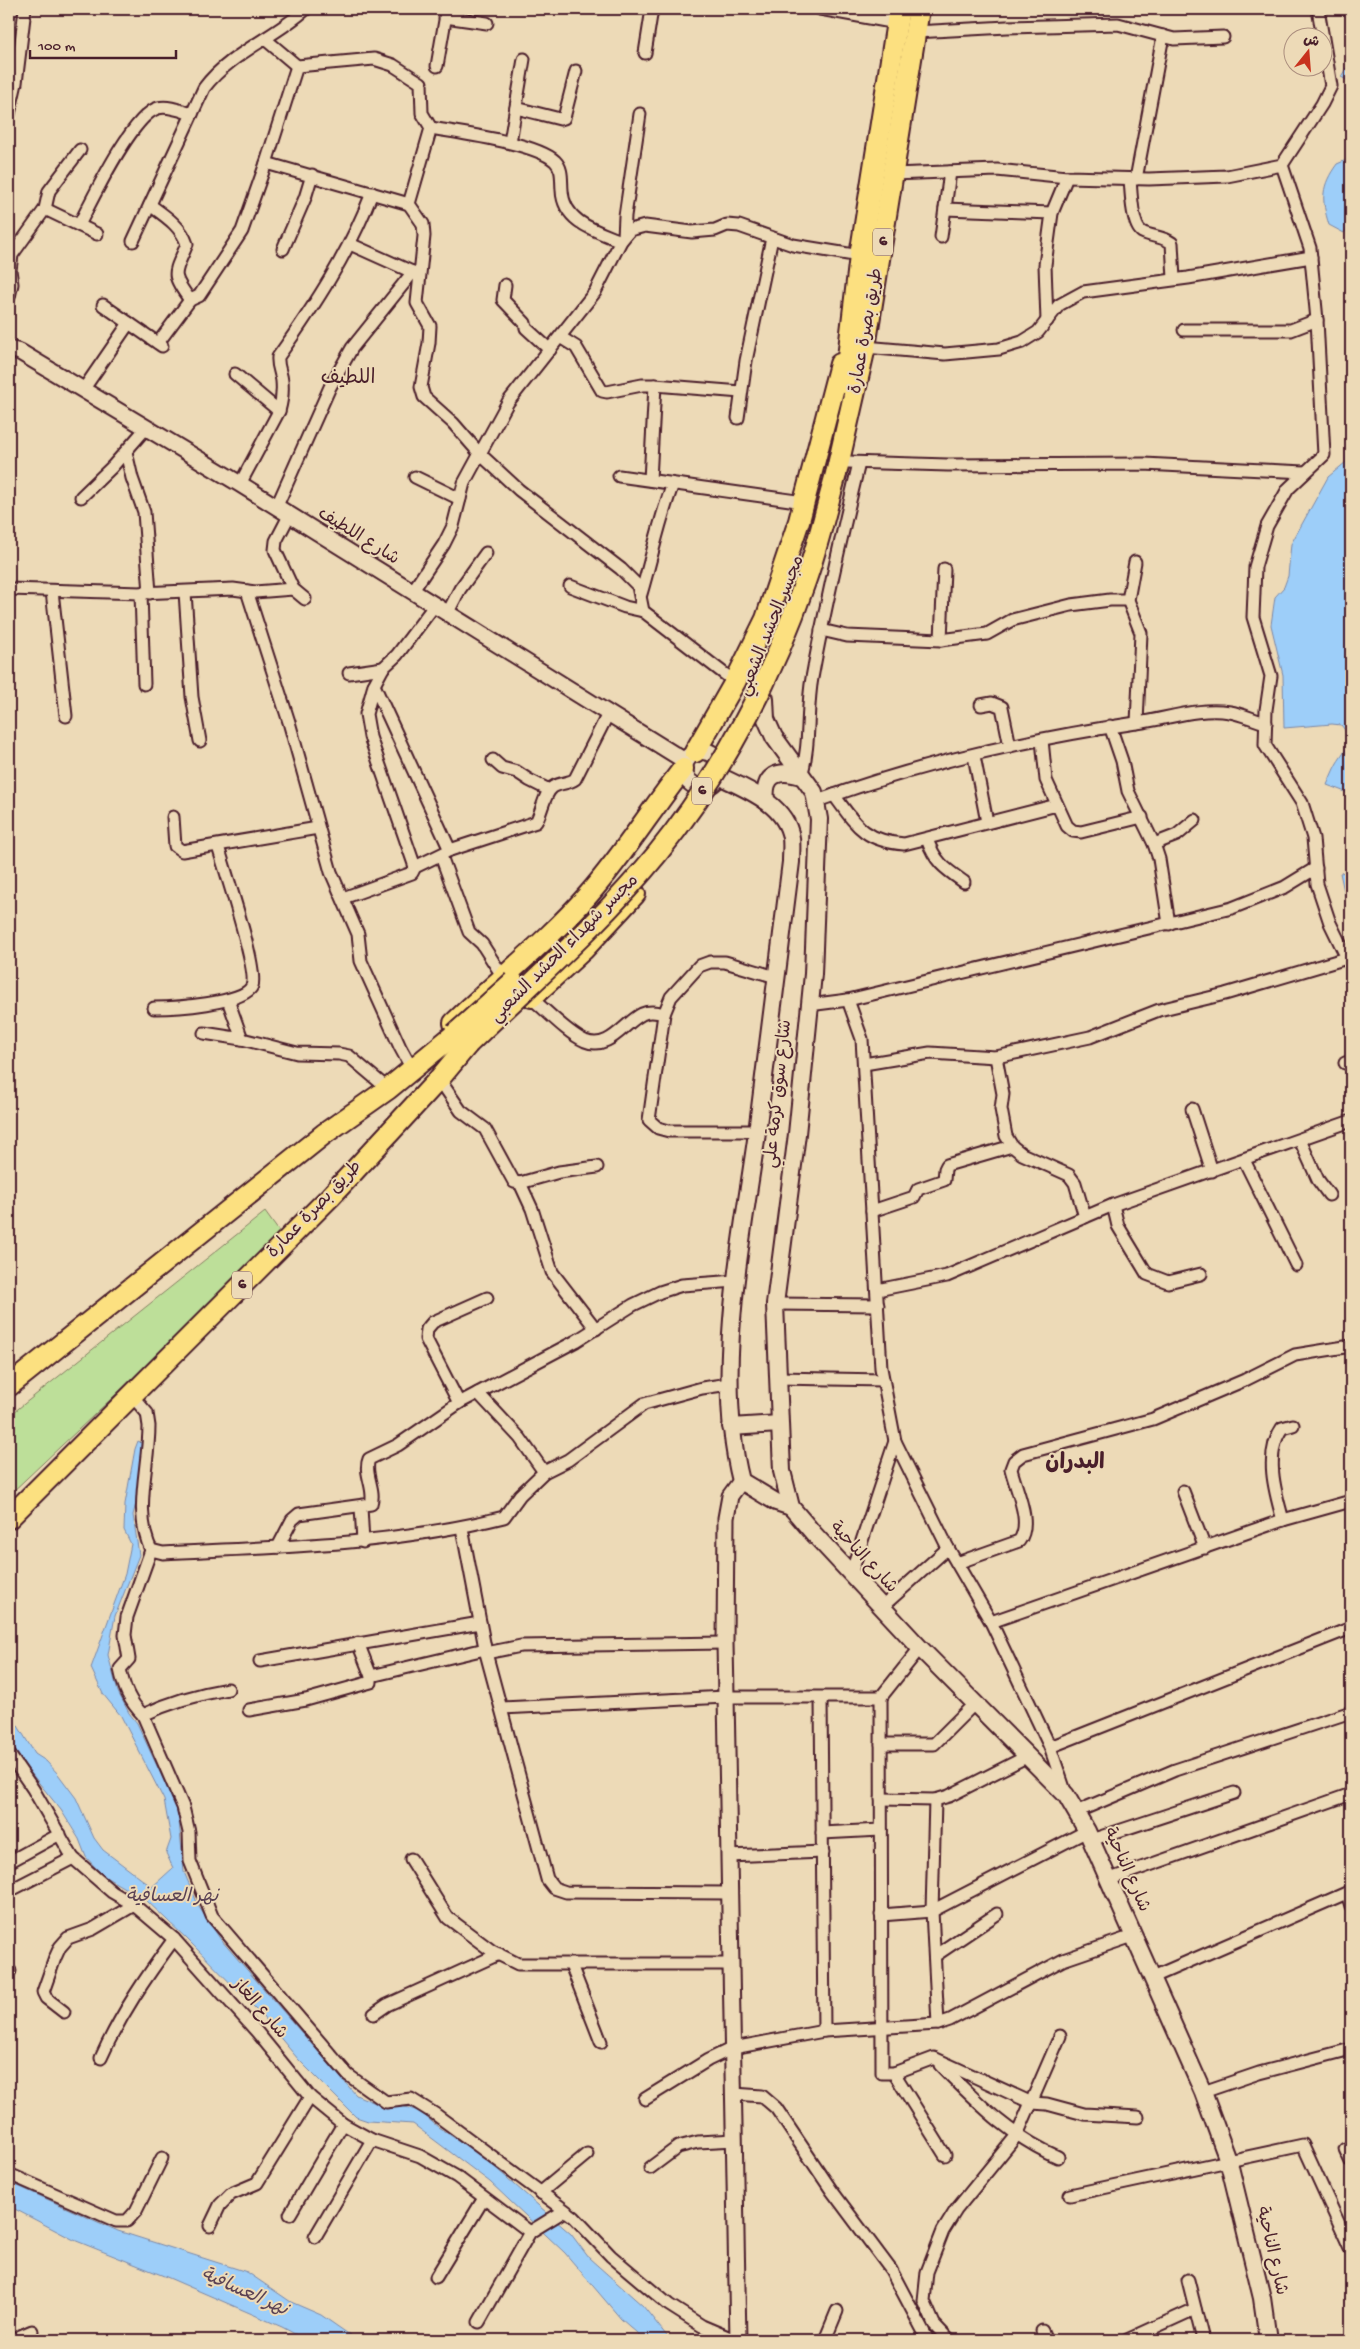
<svg xmlns="http://www.w3.org/2000/svg" width="1360" height="2349" font-family="'Gochi Hand','Playpen Sans Arabic',sans-serif">
	<style>
		.green { fill: #bddf99; stroke: #847f62 }
		.water { fill: #9dcef9; stroke: #7c88a7 }
		.lines { fill: none; stroke-linecap: round; stroke-linejoin: round }
		.minor-casing { stroke: #4a1f2b; stroke-width: 15 }
		.tertiary-casing { stroke: #4a1f2b; stroke-width: 19 }
		.secondary-casing { stroke: #4a1f2b; stroke-width: 20 }
		.trunk-casing { stroke: #4a1f2b; stroke-width: 24 }
		.minor { stroke: #eddab7; stroke-width: 11 }
		.tertiary { stroke: #eddab7; stroke-width: 15 }
		.secondary { stroke: #eddab7; stroke-width: 16 }
		.trunk { stroke: #fce080; stroke-width: 20 }
		.trunk-bridge-casing { stroke: #4a1f2b; stroke-width: 24; stroke-linecap: butt }
		.trunk-bridge { stroke: #fce080; stroke-width: 20 }
		.labels { text-anchor: middle; dominant-baseline: central; stroke-width: 4; stroke-linejoin: round; paint-order: stroke }
		.shield { fill: #eddab7; stroke: #7b5755; stroke-width: 1 }
		.shield-label { font-size: 16px; font-weight: bold; fill: #4a1f2b }
		.street-label { font-size: 18px; fill: #4a1f2b; stroke: #eddab7 }
		.water-label { font-size: 19px; font-style: italic; fill: #5b4254; stroke: #eddab7 }
		.quarter-label { font-size: 20px; fill: #4a1f2b; stroke: #eddab7 }
		.district-label { font-size: 22px; font-weight: bold; fill: #4a1f2b; stroke: #eddab7 }
	</style>
	<rect width="100%" height="100%" fill="#eddab7"/>
	<filter id="ink" filterUnits="userSpaceOnUse"><feTurbulence type="fractalNoise" baseFrequency=".02" numOctaves="2"/><feDisplacementMap in="SourceGraphic" scale="10" xChannelSelector="R" yChannelSelector="G"/><feConvolveMatrix kernelMatrix="1 2 1 2 8 2 1 2 1" color-interpolation-filters="sRGB"/></filter>
	<g filter="url(#ink)">
		<path class="green" d="M265 1212 283 1237 9 1495V1416Z"/>
		<g class="water">
			<path d="M1351 67V82L1341 77 1346 68Z"/>
			<path d="M1351 158V222L1344 233 1329 225C1321 199 1321 186 1337 164Z"/>
			<path d="M1351 422V794L1327 785C1330 778 1333 770 1337 763 1346 749 1355 741 1341 725L1332 724 1284 728 1283 675 1271 625 1275 597 1284 587 1288 576 1291 544 1328 477 1346 462 1348 423Z"/>
			<path d="M1351 871V923L1340 873Z"/>
			<path d="M138 1441 142 1443 136 1503 133 1515 139 1555 115 1616 108 1655 118 1692 129 1713 137 1723 178 1811 184 1872 199 1907 221 1940 356 2095 385 2107 402 2106 419 2111 438 2127 482 2156 571 2234 589 2258 643 2306 670 2340H645L621 2319 565 2253 490 2182 413 2124 368 2121 356 2117 298 2059 257 2010 187 1939 147 1901 102 1875 86 1857 79 1839 61 1810 26 1767 9 1741V1711L35 1754 46 1761 58 1774 76 1798 94 1838 103 1850 152 1887 173 1868 166 1853 171 1839 164 1800 121 1716 103 1694 91 1668 125 1574 131 1544 124 1530 125 1504 135 1449Z"/>
			<path d="M9 2182 118 2231 247 2272 291 2302 321 2315 357 2340H306L282 2327 169 2278 74 2240 9 2206Z"/>
		</g>
		<g class="lines">
			<g class="minor-casing">
				<g id="minor">
					<path d="M820 9 897 23"/>
					<path d="M445 17 487 23"/>
					<path d="M915 32 1007 27 1118 24 1174 39 1223 37"/>
					<path d="M265 39 297 66 374 59 393 65 421 83 422 113 431 128 409 204"/>
					<path d="M645 53 652 9"/>
					<path d="M437 66 447 9"/>
					<path d="M516 108 560 119 564 118 576 71"/>
					<path d="M9 114 16 83 25 9"/>
					<path d="M431 128C459 133 536 143 555 161 563 169 561 179 562 190 563 222 596 231 621 241"/>
					<path d="M510 142 524 59"/>
					<path d="M266 163 409 204 423 224 424 236 417 303 430 326 429 343 421 387 424 397 453 423 480 454 519 490 621 569 638 586 643 611 735 682"/>
					<path d="M1282 165 1310 248 1317 320 1324 455 1288 489 1267 526 1255 567 1253 617 1271 676 1266 710 1265 745 1302 803 1313 838 1317 884 1330 923 1351 966"/>
					<path d="M893 174 997 170 1067 177 1149 179 1227 176 1282 165 1322 104 1331 86 1318 9"/>
					<path d="M1130 179C1131 191 1132 226 1142 232 1151 237 1163 236 1172 243L1174 279"/>
					<path d="M1136 179 1163 36"/>
					<path d="M150 205C165 216 181 226 187 244 175 274 169 272 190 300"/>
					<path d="M45 209 97 234"/>
					<path d="M945 209 1052 213"/>
					<path d="M79 225C92 200 132 115 158 108 168 105 182 111 192 114"/>
					<path d="M624 237 625 216 640 114"/>
					<path d="M941 237 950 172"/>
					<path d="M133 241 204 88C230 53 274 38 306 9"/>
					<path d="M350 244 419 275"/>
					<path d="M283 249 305 198 312 175"/>
					<path d="M505 285 503 300 525 323 526 328 550 350"/>
					<path d="M9 297 12 284 10 270 12 255 45 209 49 191 80 150"/>
					<path d="M103 305 162 346"/>
					<path d="M1047 321 1045 265 1052 213 1067 177"/>
					<path d="M1184 330H1291L1317 320"/>
					<path d="M560 337 576 347 602 391 607 392 642 385H655L741 392"/>
					<path d="M158 343 190 300 199 296 242 231 266 163 297 66"/>
					<path d="M865 347 945 354 999 349 1022 342 1038 332 1059 305 1083 292 1188 278 1311 257"/>
					<path d="M235 374 279 411"/>
					<path d="M83 390 129 323"/>
					<path d="M738 418 746 361 772 238"/>
					<path d="M126 452 132 478 144 512 150 593"/>
					<path d="M848 462 948 465 1144 464 1305 472"/>
					<path d="M619 476 804 502"/>
					<path d="M415 477 460 499"/>
					<path d="M650 480 655 385"/>
					<path d="M240 484 279 411C282 401 283 392 282 381 281 372 277 366 278 357 315 305 349 253 372 193"/>
					<path d="M81 497 112 467 147 427"/>
					<path d="M276 508 330 387 352 348 413 272"/>
					<path d="M289 516 276 541 275 550 293 589 305 599"/>
					<path d="M1135 562 1128 600 1141 633 1137 723"/>
					<path d="M570 586 625 607 643 611"/>
					<path d="M9 589 141 593 233 589 255 592 293 589"/>
					<path d="M52 591 66 716"/>
					<path d="M247 591 289 722 331 872 358 934 361 961 400 1047 412 1069"/>
					<path d="M185 592 192 697 200 741"/>
					<path d="M412 592 444 544 453 526 464 483 508 402 595 292 621 241 630 230 645 226 692 232 715 230 727 225 739 226 793 245 860 256"/>
					<path d="M141 593 144 684"/>
					<path d="M641 594C652 557 659 520 673 484"/>
					<path d="M447 614 460 589 486 553"/>
					<path d="M821 630 847 636 941 640 987 634 1012 620 1071 605 1110 600H1128"/>
					<path d="M941 640 944 569"/>
					<path d="M349 673 383 668"/>
					<path d="M374 685 450 850"/>
					<path d="M981 705 992 703 1002 707 1010 746"/>
					<path d="M1110 726 1122 761 1128 791 1154 844 1159 859 1169 924"/>
					<path d="M1042 740 1046 780 1067 826 1073 831 1081 832 1142 817"/>
					<path d="M974 756 987 822"/>
					<path d="M493 760 502 768 517 772 529 780 549 790"/>
					<path d="M801 776C811 744 806 710 812 678 825 606 842 534 859 463"/>
					<path d="M834 795C856 825 864 841 904 844L1057 805"/>
					<path d="M817 801C919 764 1028 739 1136 723 1167 719 1198 707 1230 712 1242 714 1254 720 1266 723"/>
					<path d="M173 817 175 846 182 851 318 828"/>
					<path d="M927 839C935 862 944 868 964 882"/>
					<path d="M1154 844 1177 835 1195 820"/>
					<path d="M441 856 469 932 482 944 503 977"/>
					<path d="M415 867 370 737 366 714 374 685 383 668 397 655 434 606"/>
					<path d="M343 898 412 873 415 867 450 850 536 822C542 812 544 793 553 787 560 782 569 784 575 779L609 712"/>
					<path d="M531 998C546 1010 567 1033 585 1041 609 1051 624 1023 642 1014 649 1011 657 1012 664 1014"/>
					<path d="M228 1000 242 1039"/>
					<path d="M848 1000 862 1039 881 1368 895 1441 948 1548 991 1622 1050 1747 1065 1791"/>
					<path d="M809 1005 848 1000 1232 908 1285 887 1316 868"/>
					<path d="M154 1008C172 1008 244 1004 252 986 259 970 224 868 218 846"/>
					<path d="M204 1033 242 1039 297 1053 339 1054 349 1056 388 1089"/>
					<path d="M996 1057 1003 1094 1001 1109 1006 1136 1012 1146 1022 1154 1069 1175 1075 1183 1085 1217"/>
					<path d="M1345 1063 1351 1061"/>
					<path d="M864 1064 930 1053 996 1057 1090 1037 1159 1010 1225 994 1347 958"/>
					<path d="M439 1079 461 1111 485 1129 514 1182 520 1183 559 1172 597 1167"/>
					<path d="M1192 1109 1212 1171"/>
					<path d="M757 1131H669L658 1128 649 1120 664 1014 671 997 699 966 710 962H725L776 977"/>
					<path d="M1300 1140 1318 1180 1329 1195"/>
					<path d="M1244 1160 1296 1265"/>
					<path d="M520 1183 532 1209 552 1272 596 1329"/>
					<path d="M1113 1205 1118 1226 1147 1274 1168 1282 1201 1274"/>
					<path d="M872 1211 914 1197 918 1189 944 1180 945 1169 947 1165 1012 1146"/>
					<path d="M877 1290 947 1276 1113 1205 1351 1121"/>
					<path d="M775 1304 878 1305"/>
					<path d="M778 1378 883 1380"/>
					<path d="M478 1393 520 1438 544 1472"/>
					<path d="M132 1396 147 1413 149 1426C149 1468 133 1511 151 1550L127 1617 125 1635 129 1659 120 1669C124 1688 129 1701 143 1715L183 1807 189 1832 190 1861 212 1916 348 2075 386 2102 411 2099 435 2114 574 2217 611 2256 669 2305 702 2326 735 2340"/>
					<path d="M459 1403 426 1339 427 1329 433 1322 487 1298"/>
					<path d="M1183 1491 1205 1548"/>
					<path d="M361 1507 363 1542"/>
					<path d="M1283 1520C1275 1492 1264 1454 1282 1428L1293 1425"/>
					<path d="M462 1528 486 1653 547 1879 554 1888 566 1892 730 1893"/>
					<path d="M278 1547 292 1520 299 1514 371 1504C376 1489 363 1473 369 1459L398 1445 459 1403 576 1341 633 1305 660 1292 682 1285 736 1281"/>
					<path d="M151 1550 163 1553C278 1547 392 1545 504 1517L520 1495 544 1472 568 1460 644 1404 702 1388 729 1384"/>
					<path d="M957 1563 1019 1541C1033 1523 1016 1490 1011 1469L1014 1461 1023 1454 1153 1419 1245 1380 1295 1355 1351 1346"/>
					<path d="M851 1574 895 1441"/>
					<path d="M882 1607 948 1548"/>
					<path d="M991 1622 1283 1520 1351 1501"/>
					<path d="M486 1653 521 1646 725 1643"/>
					<path d="M260 1661 480 1623"/>
					<path d="M371 1676 485 1649"/>
					<path d="M881 1697 882 2073H894L934 2058 1032 2103 1047 2104 1084 2114 1138 2117"/>
					<path d="M821 1698 824 2031"/>
					<path d="M502 1708 726 1697H881L920 1648"/>
					<path d="M249 1710 306 1700 371 1682V1676L358 1643"/>
					<path d="M143 1715C170 1702 198 1694 228 1689"/>
					<path d="M881 1744H934L974 1704"/>
					<path d="M1050 1747 1351 1628"/>
					<path d="M9 1754 33 1789 73 1858 112 1892 134 1905 174 1939 257 2032 310 2097 343 2124 372 2140 420 2156 457 2177 530 2232"/>
					<path d="M881 1799 935 1800"/>
					<path d="M1076 1812 1175 1770 1351 1712"/>
					<path d="M822 1833 881 1830"/>
					<path d="M1091 1840 1234 1793"/>
					<path d="M729 1856 823 1852"/>
					<path d="M411 1859 448 1918 492 1951 518 1964H731"/>
					<path d="M9 1862 60 1834"/>
					<path d="M1110 1879 1351 1794"/>
					<path d="M9 1891 73 1858"/>
					<path d="M1347 1893 1351 1906"/>
					<path d="M881 1915 932 1911 1087 1831"/>
					<path d="M936 1955 997 1914"/>
					<path d="M571 1965 601 2042"/>
					<path d="M9 1972 10 1971"/>
					<path d="M1153 1977 1351 1891"/>
					<path d="M64 2012 46 1998 43 1992 55 1958 60 1947 68 1938 93 1929 134 1905"/>
					<path d="M374 2014 387 2005 499 1954"/>
					<path d="M938 2024 932 1911 935 1800 949 1796 1026 1757"/>
					<path d="M101 2058C120 2015 146 1977 174 1939"/>
					<path d="M940 2065C977 2102 1009 2136 1058 2157"/>
					<path d="M894 2073 945 2155"/>
					<path d="M1203 2092 1259 2073 1351 2049"/>
					<path d="M734 2094 762 2096 776 2108 832 2191 891 2270 928 2340"/>
					<path d="M645 2099 708 2060 733 2048 824 2031 938 2024 950 2020 1063 1960 1133 1936"/>
					<path d="M1345 2149 1351 2162"/>
					<path d="M650 2168 678 2147 698 2142 735 2140"/>
					<path d="M9 2174 116 2221H127L136 2211 162 2158"/>
					<path d="M540 2193 587 2154"/>
					<path d="M1070 2195 1303 2145 1351 2250"/>
					<path d="M290 2214 343 2124"/>
					<path d="M210 2226 220 2205 231 2194 257 2183 310 2097"/>
					<path d="M315 2237 372 2140"/>
					<path d="M436 2277 484 2198"/>
					<path d="M1188 2280 1203 2340"/>
					<path d="M479 2322 530 2232 564 2211"/>
					<path d="M1042 2331 1046 2340"/>
					<path d="M11 2340 32 2331"/>
					<path d="M825 2340 837 2311"/>
					<path d="M949 2340 934 2324 924 2301 927 2272 943 2231 956 2210 1017 2135 1060 2036"/>
					<path d="M1127 2340 1195 2309"/>
				</g>
			</g>
			<g class="tertiary-casing">
				<g id="tertiary">
					<path d="M9 349 20 352 240 484 685 761"/>
					<path d="M738 2340 725 1643 726 1518 730 1496 741 1481"/>
				</g>
			</g>
			<g class="secondary-casing">
				<g id="secondary">
					<path d="M765 699 766 719 774 737 814 792 819 819 813 974 797 1134 775 1304 782 1471 791 1507 814 1534 920 1648 1066 1795 1087 1831 1203 2092 1229 2163 1262 2298 1268 2340"/>
					<circle cx="702" cy="769" r="18"/>
					<path d="M719 776C746 789 786 804 791 838 792 846 791 854 791 862 779 955 768 1047 756 1140 741 1246 714 1375 741 1481L776 1502 791 1507"/>
					<path d="M766 801C763 774 778 769 801 776"/>
					<path d="M731 1427 779 1424"/>
				</g>
			</g>
			<g class="trunk-casing">
				<g id="trunk">
					<path d="M845 383 860 256 899 9"/>
					<path d="M836 474 865 347 919 9"/>
					<path d="M695 752 735 682 766 619 799 521 840 364"/>
					<path d="M532 997 583 950 635 894"/>
					<path d="M454 1023C499 979 548 941 589 894 624 854 651 810 683 769"/>
					<path d="M9 1386 324 1134 388 1089 455 1034"/>
					<path d="M9 1518 330 1197 439 1079 468 1044"/>
				</g>
			</g>
			<use href="#minor" class="minor"/>
			<use href="#tertiary" class="tertiary"/>
			<use href="#secondary" class="secondary"/>
			<use href="#trunk" class="trunk"/>
			<g class="trunk-bridge-casing">
				<g id="trunk-bridge">
					<path d="M455 1034 513 982"/>
					<path d="M468 1044C532 982 601 923 657 854 722 774 773 677 806 579 818 545 826 509 836 474"/>
				</g>
			</g>
			<use href="#trunk-bridge" class="trunk-bridge"/>
		</g>
	</g>
	<g class="labels">
		<g class="shield">
			<rect x="873" y="228.5" width="20" height="27" rx="4"/>
			<rect x="692" y="777.5" width="20" height="27" rx="4"/>
			<rect x="232" y="1271.5" width="20" height="27" rx="4"/>
		</g>
		<g class="shield-label">
			<text x="883" y="242">6</text>
			<text x="702" y="791">6</text>
			<text x="242" y="1285">6</text>
		</g>
		<g class="street-label">
			<text transform="translate(867 331) rotate(-80)">طريق بصرة عمارة</text>
			<text transform="translate(358 537) rotate(32)">شارع اللطيف</text>
			<text transform="translate(772 626) rotate(-68)">مجسر الحشد الشعبي</text>
			<text transform="translate(565 949) rotate(-45)">مجسر شهداء الحشد الشعبي</text>
			<text transform="translate(779 1094) rotate(-84)">شارع سوق كرمة علي</text>
			<text transform="translate(315 1210) rotate(-46)">طريق بصرة عمارة</text>
			<text transform="translate(863 1558) rotate(47)">شارع الناحية</text>
			<text transform="translate(1126 1870) rotate(66)">شارع الناحية</text>
			<text transform="translate(259 2009) rotate(49)">شارع الغاز</text>
			<text transform="translate(1271 2251) rotate(77)">شارع الناحية</text>
		</g>
		<g class="water-label">
			<text x="172" y="1897">نهر العسافية</text>
			<text transform="translate(244 2293) rotate(24)">نهر العسافية</text>
		</g>
		<g class="quarter-label">
			<text x="348" y="379">اللطيف</text>
		</g>
		<g class="district-label">
			<text x="1075" y="1464">البدران</text>
		</g>
	</g>
	<rect width="1360" height="2349" fill="none" stroke="#eddab7" stroke-width="30"/>
	<rect x="15" y="15" width="1330" height="2319" fill="none" stroke="#4a1f2b" stroke-width="2" filter="url(#ink)"/>
	<g transform="translate(1308 52) rotate(17)"><circle r="24" fill="#eddab7" stroke="#ac8f7f"/>
	<path d="M0-4L9 19L0 12L-9 19Z" fill="#c8321e"/>
	<text y="-8" font-size="14" font-weight="bold" text-anchor="middle" fill="#4a1f2b">ش</text>
	</g>
	<path d="M30 50v8h146v-8" fill="none" stroke="#4a1f2b" stroke-width="2.5"/>
	<text x="38" y="50" font-size="15" fill="#4a1f2b" stroke="#eddab7" stroke-width="4" paint-order="stroke">100 m</text>
</svg>
